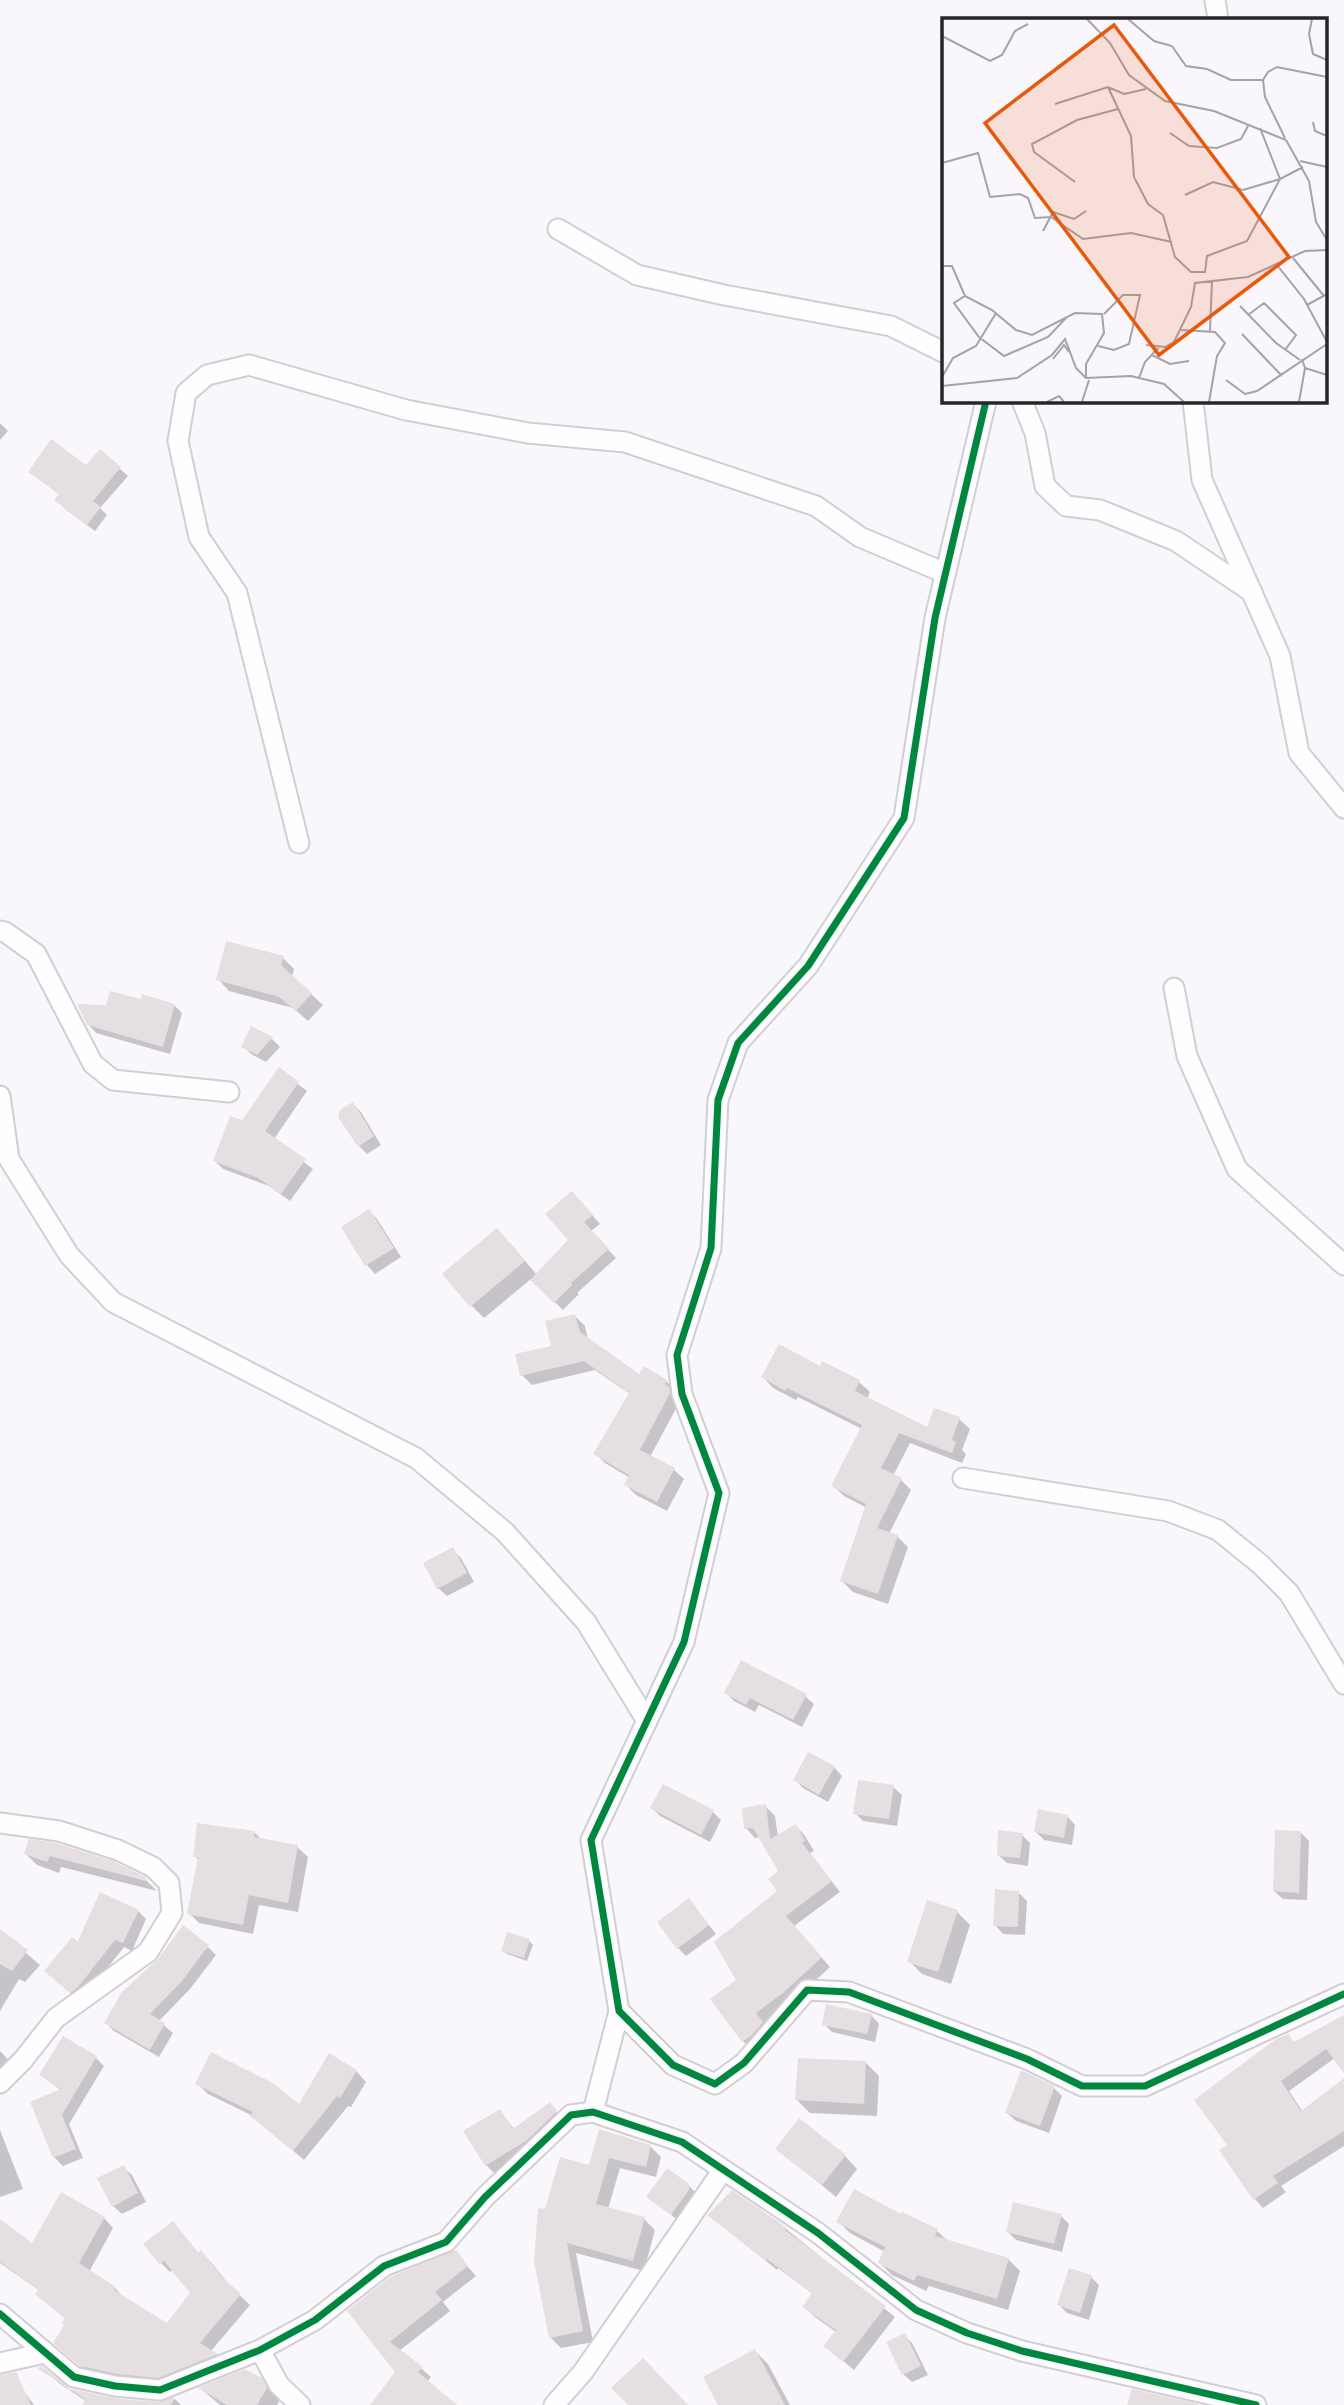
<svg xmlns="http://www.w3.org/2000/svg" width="1344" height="2405" font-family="'Nunito Sans',sans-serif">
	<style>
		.shadow { fill: #0003 }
		.building { fill: #e5dfe1 }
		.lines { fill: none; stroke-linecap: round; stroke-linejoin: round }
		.minor-casing { stroke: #d1ced4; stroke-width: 23 }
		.minor { stroke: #fefeff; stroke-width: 19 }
		.cycleway-casing { stroke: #f9f4fe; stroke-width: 11 }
		.cycleway { stroke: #00873e; stroke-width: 7 }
		.inset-road { fill: none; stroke: #a5a2a8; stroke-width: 2 }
		.view { fill: #e8590c; fill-opacity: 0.15; stroke: #e8590c; stroke-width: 3.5 }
		.inset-edge { fill: none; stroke: #27242a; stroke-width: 3.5 }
	</style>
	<rect width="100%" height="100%" fill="#f9f6fc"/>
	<g class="shadow">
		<path d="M0 423 8 431 0 440Z"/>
		<path d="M100 451 128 476 100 508 107 515 95 531 64 508 57 500 60 495 30 471 87 467Z"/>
		<path d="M283 958 294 969 292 977 323 1005 308 1021 293 1008 229 991 218 979Z"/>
		<path d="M142 1001 174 1005 182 1013 170 1054 96 1033 88 1024 108 1007Z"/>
		<path d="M252 1029 272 1039 280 1047 266 1062 251 1054 243 1046Z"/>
		<path d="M279 1070 307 1091 274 1139 313 1169 290 1201 269 1186 223 1169 215 1161Z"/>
		<path d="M353 1104 361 1112 381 1145 367 1154 359 1146Z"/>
		<path d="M580 1201 600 1224 591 1231 616 1258 577 1293 579 1294 563 1310 531 1279 484 1318 471 1305 510 1243 537 1275 571 1240Z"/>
		<path d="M369 1211 377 1219 401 1257 375 1274 367 1265 343 1228Z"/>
		<path d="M575 1316 585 1326 588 1340 640 1377 666 1381 676 1391 679 1403 650 1457 674 1470 684 1479 667 1511 636 1495 626 1485 630 1478 605 1463 595 1453 630 1394 595 1370 532 1385 522 1375 553 1347Z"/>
		<path d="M823 1364 859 1382 870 1392 867 1399 928 1430 959 1419 970 1429 962 1450 966 1454 962 1463 910 1443 893 1476 901 1480 911 1490 889 1534 897 1536 908 1547 888 1604 853 1592 842 1581 867 1508 844 1496 833 1485 862 1429 798 1397 796 1400 773 1388 763 1377 821 1368Z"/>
		<path d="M453 1550 461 1558 474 1582 447 1596 438 1588Z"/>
		<path d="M726 1693 805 1696 814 1704 802 1727 759 1705 755 1712 734 1701Z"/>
		<path d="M834 1767 842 1776 828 1802 803 1788 795 1780Z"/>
		<path d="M893 1787 902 1795 897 1826 863 1821 855 1813Z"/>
		<path d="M765 1806 775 1816 778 1837 796 1826 805 1836 814 1851 810 1853 840 1892 794 1926 830 1967 792 2002 764 2023 771 2033 752 2051 743 2041 738 1980 780 1891V1871L761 1837 755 1838 746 1828Z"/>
		<path d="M652 1808 713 1812 721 1820 710 1842 660 1816Z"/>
		<path d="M1067 1816 1075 1825 1072 1845 1044 1840 1036 1832Z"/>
		<path d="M254 1832 262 1840 297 1847 308 1857 298 1912 259 1905 253 1934 199 1923 189 1913 199 1861 195 1856Z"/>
		<path d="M1301 1833 1309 1841 1307 1900 1283 1899 1274 1891Z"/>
		<path d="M1022 1835 1030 1843 1028 1866 1007 1863 998 1855Z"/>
		<path d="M30 1841 146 1880 157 1891 61 1867 59 1873 37 1865 26 1854Z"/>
		<path d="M1018 1892 1027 1901 1025 1935 1003 1934 995 1925Z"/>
		<path d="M689 1900 716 1934 686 1956 678 1948Z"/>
		<path d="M928 1902 957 1912 970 1925 951 1984 922 1974 909 1961Z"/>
		<path d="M138 1911 146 1919 132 1951 124 1947 86 1995 80 2000 55 1980 78 1944Z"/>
		<path d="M0 1931 40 1965 25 1982 19 1979 0 2011Z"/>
		<path d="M529 1941 533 1945 527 1961 507 1954 503 1950Z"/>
		<path d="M208 1947 216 1955 190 1989 159 2021 173 2033 159 2057 114 2031 106 2023Z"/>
		<path d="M871 2015 879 2024 875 2042 832 2032 824 2024Z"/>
		<path d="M1344 2021V2070L1335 2058 1289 2091 1303 2112 1344 2080V2146L1281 2186 1286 2192 1263 2208 1254 2198 1229 2145 1295 2044Z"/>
		<path d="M0 2051 15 2067 0 2082Z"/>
		<path d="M96 2058 104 2066 69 2124 83 2158 63 2166 54 2157 32 2103 62 2091 41 2075Z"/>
		<path d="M866 2063 879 2076 877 2116 810 2113 797 2100Z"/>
		<path d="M356 2071 366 2082 351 2107 348 2106 304 2160 251 2115 208 2094 197 2083 300 2106Z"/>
		<path d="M1054 2088 1062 2096 1049 2133 1016 2121 1007 2113Z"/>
		<path d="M549 2104 564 2121 534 2149 494 2173 486 2165 500 2111 515 2130Z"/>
		<path d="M0 2130 23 2189 0 2197Z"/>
		<path d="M600 2131 650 2146 661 2157 656 2177 620 2168 608 2209 644 2219 655 2230 644 2271 576 2253 593 2342 561 2348 550 2337 546 2210 590 2167Z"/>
		<path d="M778 2149 845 2156 857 2169 836 2197Z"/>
		<path d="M123 2167 132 2175 146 2202 122 2214 113 2206Z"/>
		<path d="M688 2185 697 2194 680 2222 649 2197Z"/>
		<path d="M709 2215 785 2228 895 2317 854 2370 825 2346 836 2332 815 2317 804 2307 813 2294 778 2268 777 2270Z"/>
		<path d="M902 2216 937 2231 948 2241 1008 2259 1020 2271 1008 2310 929 2286 926 2291 892 2275 880 2263 885 2252 850 2233 838 2221Z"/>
		<path d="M1061 2216 1069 2224 1062 2252 1016 2240 1008 2232Z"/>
		<path d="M104 2218 113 2228 89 2272 115 2288 124 2298 167 2325 192 2293 173 2270 170 2272 161 2263 182 2233 199 2254 201 2253 211 2262 230 2286 250 2305 211 2351 226 2363 169 2386 91 2375 64 2352 66 2319 37 2294 40 2291 0 2263V2223L32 2246Z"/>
		<path d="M455 2252 476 2276 443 2302 450 2311 399 2351 421 2368 431 2377 427 2382 454 2405H384L398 2372 349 2311Z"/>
		<path d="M1091 2277 1099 2285 1089 2320 1067 2313 1059 2305Z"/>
		<path d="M904 2335 912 2343 928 2375 912 2382 903 2374Z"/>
		<path d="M755 2351 768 2364 790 2405H720Z"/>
		<path d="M50 2375 70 2390 112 2400 159 2404 175 2399 181 2405H84L86 2401 60 2384Z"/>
		<path d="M260 2380 274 2394 279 2402 277 2405H220L201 2389Z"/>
		<path d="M23 2390 34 2405H6Z"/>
	</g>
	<g class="building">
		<path d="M51 439 86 465 100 449 121 467 93 501 101 507 87 525 54 500 59 494 28 472Z"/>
		<path d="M226 941 284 956 281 965 312 993 296 1011 279 997 216 980Z"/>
		<path d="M110 991 141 999 142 994 175 1004 163 1047 87 1025 77 1004 106 1005Z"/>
		<path d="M251 1026 273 1037 257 1055 241 1047Z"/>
		<path d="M279 1067 299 1082 265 1131 306 1159 281 1194 258 1178 213 1161 230 1116 242 1120Z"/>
		<path d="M353 1102 374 1136 358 1147 338 1117 340 1110Z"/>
		<path d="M572 1191 593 1215 584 1222 609 1249 571 1283 572 1285 554 1303 530 1280 568 1240 545 1214Z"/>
		<path d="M369 1209 394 1248 365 1266 341 1227Z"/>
		<path d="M497 1228 525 1261 470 1307 442 1274Z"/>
		<path d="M575 1314 580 1332 639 1374 644 1366 667 1380 665 1384 669 1387 670 1393 640 1450 675 1468 657 1502 624 1485 629 1475 593 1454 629 1393 584 1361 520 1376 515 1354 551 1346 545 1321Z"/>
		<path d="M779 1344 820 1366 822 1361 860 1380 855 1391 927 1427 934 1408 960 1417 952 1440 956 1442 952 1453 899 1433 881 1468 902 1478 877 1528 898 1535 878 1594 840 1581 866 1504 831 1486 862 1425 787 1388 785 1391 761 1377Z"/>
		<path d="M453 1547 467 1573 437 1589 423 1563Z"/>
		<path d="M741 1660 807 1694 793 1720 750 1698 746 1705 724 1693Z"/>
		<path d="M808 1752 835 1766 819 1795 793 1780Z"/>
		<path d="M858 1780 894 1785 889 1819 853 1814Z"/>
		<path d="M663 1784 714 1810 701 1835 650 1808Z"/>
		<path d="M766 1804 770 1839 796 1824 805 1841 802 1843 832 1881 786 1916 822 1957 783 1993 756 2013 763 2022 752 2035 742 2042 710 1999 736 1980 714 1942 777 1891 768 1879 778 1871 753 1828 744 1829 742 1808Z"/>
		<path d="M1038 1809 1068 1815 1064 1838 1034 1832Z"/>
		<path d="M197 1823 255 1831 254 1837 298 1845 288 1903 249 1895 243 1925 187 1914 198 1857H193Z"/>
		<path d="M998 1830 1023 1833 1020 1858 997 1856Z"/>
		<path d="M1275 1830 1301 1831 1299 1893 1273 1891Z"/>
		<path d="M29 1839 56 1843 113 1861 146 1877V1881L50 1856 47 1862 24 1854Z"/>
		<path d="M995 1889 1019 1891 1018 1927 993 1926Z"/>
		<path d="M100 1892 139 1910 123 1943 115 1940 78 1987 70 1993 44 1971 72 1937 78 1941Z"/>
		<path d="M689 1898 709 1925 677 1949 657 1922Z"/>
		<path d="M927 1900 958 1910 938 1972 907 1962Z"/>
		<path d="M183 1925 209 1945 182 1981 150 2014 165 2023 150 2050 104 2023 122 1992 158 1959Z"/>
		<path d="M0 1929 28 1950 12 1971 0 1964Z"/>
		<path d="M507 1932 530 1939 524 1958 501 1951Z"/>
		<path d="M826 2004 872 2014 867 2034 822 2025Z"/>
		<path d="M1344 2015V2073L1326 2049 1281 2081 1301 2111 1344 2078V2131L1273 2176 1278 2183 1253 2200 1219 2150 1227 2145 1194 2100 1276 2039 1288 2034 1294 2042Z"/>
		<path d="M63 2036 97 2056 62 2115 76 2149 53 2158 30 2102 61 2089 39 2075Z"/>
		<path d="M211 2052 273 2083 299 2104 329 2053 357 2070 340 2098 337 2096 293 2151 250 2116 253 2112 195 2084Z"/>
		<path d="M798 2058 866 2061 864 2104 795 2100Z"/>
		<path d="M1021 2070 1055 2086 1040 2126 1005 2113Z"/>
		<path d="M550 2102 557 2111 526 2141 485 2166 463 2131 500 2109 513 2129Z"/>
		<path d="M799 2118 846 2155 822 2185 775 2149Z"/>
		<path d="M599 2129 651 2145 646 2167 609 2158 596 2204 645 2217 633 2261 567 2243 583 2331 549 2338 534 2261 538 2208 545 2209 560 2157 589 2165Z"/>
		<path d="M124 2165 138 2193 112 2207 97 2178Z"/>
		<path d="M667 2168 689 2184V2190L671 2215 646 2197Z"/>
		<path d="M854 2189 901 2214 902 2212 938 2229 935 2236 1009 2258 997 2299 917 2275 914 2281 878 2263 885 2247 836 2222Z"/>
		<path d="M732 2190 786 2227 785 2230 886 2306 843 2362 823 2346 836 2330 802 2307 812 2293 767 2259 766 2261 707 2215Z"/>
		<path d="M61 2192 105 2217 79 2263 116 2287 114 2290 167 2323 190 2293 164 2261 159 2264 143 2244 173 2221 198 2253 201 2250 223 2278 241 2294 200 2343 218 2354 158 2378 117 2374 80 2366 53 2343 64 2325 62 2323 65 2318 35 2294 39 2290 0 2262V2219L32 2243Z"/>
		<path d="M1013 2202 1062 2214 1054 2244 1006 2232Z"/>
		<path d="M456 2250 468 2266 435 2292 442 2300 390 2342 423 2367 418 2372 457 2405H370L395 2372 347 2311 390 2277Z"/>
		<path d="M1069 2268 1092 2275 1080 2313 1057 2305Z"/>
		<path d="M905 2333 921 2366 902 2375 886 2342Z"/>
		<path d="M755 2349 785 2405H718L703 2377Z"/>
		<path d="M643 2358 688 2405H628L611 2388Z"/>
		<path d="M42 2366 71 2389 114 2398 159 2402 175 2397 171 2405H82L85 2399 37 2368Z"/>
		<path d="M245 2369 262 2378 267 2388 257 2405H227L198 2388Z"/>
		<path d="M16 2372 31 2405H0V2375Z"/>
		<path d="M1132 2389 1199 2404V2405H1127Z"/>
	</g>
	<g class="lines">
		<g class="minor-casing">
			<g id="minor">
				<path d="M1215 0 1218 19"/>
				<path d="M558 229 637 275 724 295 891 326 943 352"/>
				<path d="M986 401 935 618 904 818 808 966 738 1043 718 1100 711 1248 677 1355 682 1394 719 1493 684 1642 591 1840 619 2011 673 2065 715 2084 744 2063 807 1990 849 1992 1027 2059 1082 2086H1145L1344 1994"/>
				<path d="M1022 401 1035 433 1045 486 1066 506 1100 510 1176 541 1252 592"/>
				<path d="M1193 401 1202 480 1280 656 1299 753 1344 808"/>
				<path d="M299 843 237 593 199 537 178 441 186 393 207 375 249 365 406 410 528 433 625 442 816 506 860 537 945 573"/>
				<path d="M0 931 5 932 36 954 93 1064 113 1080 229 1092"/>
				<path d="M1174 988 1187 1056 1237 1169 1344 1265"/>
				<path d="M0 1096 9 1159 69 1255 113 1302 416 1458 505 1532 586 1622 647 1721"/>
				<path d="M963 1478 1168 1511 1218 1530 1260 1564 1289 1593 1344 1684"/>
				<path d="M0 1823 59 1831 118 1850 153 1867 169 1883 172 1913 148 1952 56 2018 23 2060 0 2083"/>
				<path d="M593 2112 619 2011"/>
				<path d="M0 2314 74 2377 115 2386 160 2390 260 2350 315 2320 384 2266 446 2242 485 2197 571 2115 593 2112 682 2142 818 2233 916 2310 967 2333 1022 2351 1256 2405"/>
				<path d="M260 2350 279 2385 300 2405"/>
				<path d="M0 2363 44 2353"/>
				<path d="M554 2405 583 2372 723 2170"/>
			</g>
		</g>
		<use href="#minor" class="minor"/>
		<g class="cycleway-casing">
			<g id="cycleway">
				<path d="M986 401 935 618 904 818 808 966 738 1043 718 1100 711 1248 677 1355 682 1394 719 1493 684 1642 591 1840 619 2011 673 2065 715 2084 744 2063 807 1990 849 1992 1027 2059 1082 2086H1145L1344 1994"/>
				<path d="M0 2314 74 2377 115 2386 160 2390 260 2350 315 2320 384 2266 446 2242 485 2197 571 2115 593 2112 682 2142 818 2233 916 2310 967 2333 1022 2351 1256 2405"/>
			</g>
		</g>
		<use href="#cycleway" class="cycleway"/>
	</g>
	<g transform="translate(942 18)">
		<rect width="385" height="385" fill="#f9f6fc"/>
		<path class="inset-road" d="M145 1 168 25 187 57 223 83 272 93 344 122 367 163 374 204 385 222M186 1 212 23 230 28 244 48 265 51 289 62H321M370 1 367 16 371 36 385 42M0 18 48 43 60 37 73 13 86 6M166 69 189 118 192 159 206 186 221 197 233 239 249 254H263L265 238 305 223 338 161 361 149M113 86 166 69 182 76 204 71M371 104 373 113 385 118M228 115 247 128 275 130 299 121 306 108M343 120 323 79 321 62 326 54 335 49 385 59M358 143 385 149M0 145 36 135 48 179 78 176 86 180 93 200 109 199 141 221 189 215 230 224M133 164 92 134 90 126 135 102 176 91M243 177 271 164 301 172 338 161 318 110M101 213 111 194 132 201 144 193M351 240 382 278M335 247 362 281 385 324M0 248H10L23 278M365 287 385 276M298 288 334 325 358 342M306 297 322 285 354 317 343 332M124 300 106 319 62 338 37 319 12 285 23 278 50 292 74 312 90 317 133 295 160 296 162 315 144 346V360M239 312 273 314 283 325 275 338 267 384M268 313 270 262M300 316 340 358M204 327 223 329 232 324 249 289 253 265 306 259 363 233 385 232M156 328 172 332 187 326 198 277H181L162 296M210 337 228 346 247 343M111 341 122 327 127 334M360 341 363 350 385 357M0 359 11 340 34 328 54 295M197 360 203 344 218 328M284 362 303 376 315 373 385 326M0 368 75 360 110 337 123 321 134 350 144 360 189 358 222 366 242 384M105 384 117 378 122 384M140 384 147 362M357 384 363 350"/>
		<path class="view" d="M172 7 347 239 217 337 43 105Z"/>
		<rect width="385" height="385" class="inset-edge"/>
	</g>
</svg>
